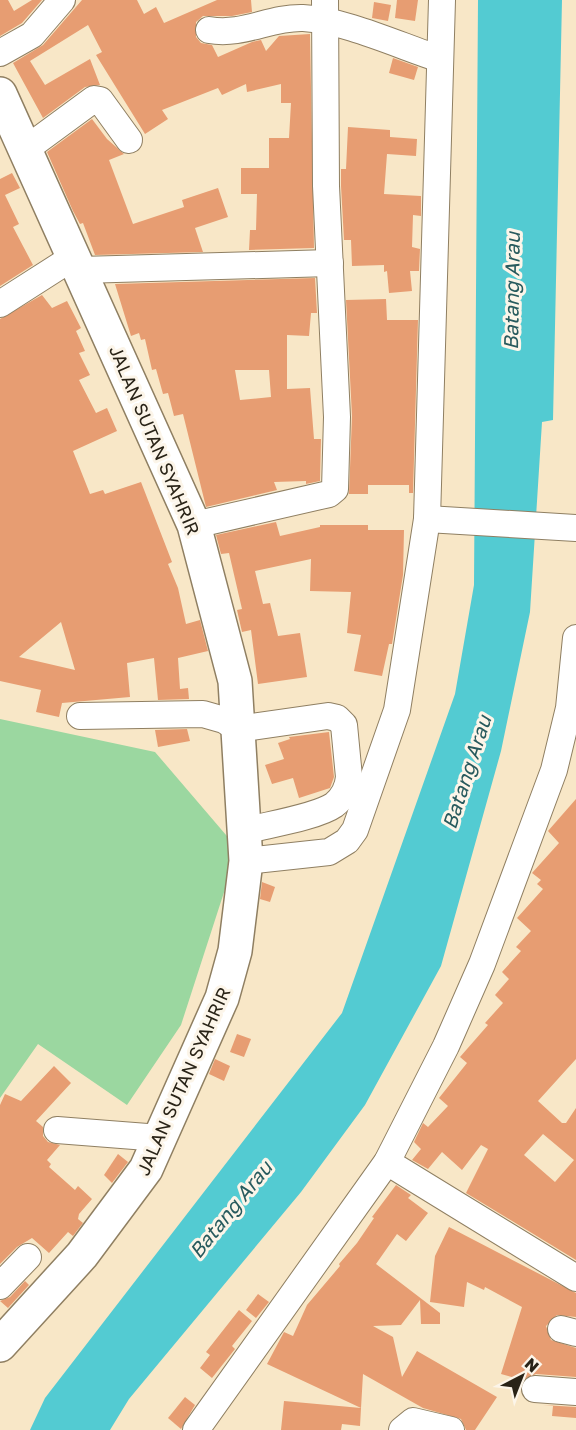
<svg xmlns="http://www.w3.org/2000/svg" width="576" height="1430" font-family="'Golos Text',sans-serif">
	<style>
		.green { fill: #9bd7a0 }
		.water { fill: #53cbd2 }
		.building { fill: #e79d72; fill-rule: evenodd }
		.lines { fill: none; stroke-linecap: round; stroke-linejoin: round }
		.minor-casing { stroke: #8f7f62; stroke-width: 28 }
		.major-casing { stroke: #8f7f62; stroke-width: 36 }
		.minor { stroke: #fff; stroke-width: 26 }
		.major { stroke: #fff; stroke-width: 33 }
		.labels { text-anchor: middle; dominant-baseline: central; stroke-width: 6; stroke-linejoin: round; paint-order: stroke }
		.street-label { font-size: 18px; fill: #292317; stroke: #fcf5e9 }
		.water-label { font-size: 20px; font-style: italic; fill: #275a5d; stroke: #fcf5e9 }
	</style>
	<rect width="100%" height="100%" fill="#f8e7c7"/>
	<path class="green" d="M0 719 155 752 238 849 181 1025 127 1105 38 1044 0 1098Z"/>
	<path class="water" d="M478 0H562L553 420 542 422 530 612 501 751 441 966 365 1105 301 1192 129 1399 110 1430H30L45 1398 342 1013 455 694 474 585Z"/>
	<g class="building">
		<path d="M0 0H8L14 11 32 0H42L22 23 0 36Z"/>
		<path d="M82 0H137L144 14 156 7 164 23 217 0H251L252 12 232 16H203L196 22V37L201 43 212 45 218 57 252 42 261 40 266 51 279 36 310 34 314 248 249 250 250 230H256L257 194H241V168H269V138H289L291 103H281V84L247 92 246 84 222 95 218 88 162 110 168 119 145 134 96 55 102 52 88 25 30 61 45 85 90 59 100 85 85 87 43 118 13 63 43 45Z"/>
		<path d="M397 0H418L415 21 395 18Z"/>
		<path d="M374 2 391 5 388 21 372 18Z"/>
		<path d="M393 58 418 67 414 80 389 73Z"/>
		<path d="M92 119 107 139 124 154 109 160 133 224 184 207 182 200 218 188 228 217 195 228 203 252 95 255 83 223 80 224 73 211 47 152Z"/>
		<path d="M348 127 390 130V137L417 139 416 156 387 154 384 194 421 196V216L413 215 412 247 420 249 419 271H410L412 291 389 293 387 271 384 272V265L352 266 351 240H344L341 186V169H346Z"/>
		<path d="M12 173 20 188 5 195 19 224 13 227 33 265 0 286V179Z"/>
		<path d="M315 278 317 313H311L309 336 287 335V389L310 388 314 439H321L320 481 306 484V481L274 482 277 490 206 507 183 414 174 416 168 393 163 394 156 369 152 370 145 339 141 340 139 333 131 336 115 284ZM235 370H269L271 397 240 400Z"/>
		<path d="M42 295 52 308 67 301 81 328 76 331 85 351 79 353 90 375 79 380 96 413 107 408 117 431 73 451 90 494 103 490 105 494 141 482 172 562 168 564 178 588 186 624 200 620 208 651 178 658 180 689 188 688 189 699 158 700 154 658 127 663 130 697 62 703 59 717 36 712 41 690 0 681V319ZM61 622 75 670 19 657Z"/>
		<path d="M386 299 387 320H418L413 493H409V485H368V494H349L352 416 346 300Z"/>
		<path d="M276 522 280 536 320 527V525H368V530H404L403 575 392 644H389L382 676 354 671 361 635 347 633 351 592 310 591 311 559 255 571 263 604 270 603 278 636 300 633 307 677 258 684 251 630 242 632 237 610 242 609 229 553 221 554 216 535Z"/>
		<path d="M187 729 190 741 158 747 155 730Z"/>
		<path d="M329 732 334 777 330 788 299 798 293 778 272 784 265 765 284 759 278 743 290 739 289 737Z"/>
		<path d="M576 799V1059L538 1101 562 1123H566L576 1108V1260L466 1193 488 1149 481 1145 462 1170 442 1152 428 1169 412 1160 421 1149 414 1142 423 1123 428 1127 448 1106 439 1098 467 1063 460 1057 488 1025 485 1023 503 1003 495 995 509 979 502 972 521 951 516 947 531 931 517 918 543 889 537 884 541 880 532 873 559 843 548 831ZM543 1134 574 1160 555 1182 524 1155Z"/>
		<path d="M262 882 275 887 270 902 260 899Z"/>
		<path d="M237 1034 251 1039 244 1057 230 1052Z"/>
		<path d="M215 1059 230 1066 224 1081 209 1074Z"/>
		<path d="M54 1066 71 1083 36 1121 43 1127V1136L48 1142 60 1145 47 1160 51 1164 49 1167 75 1190 78 1186 92 1199 79 1214 78 1219 83 1223 73 1236 68 1232 49 1253 32 1238 17 1247 0 1264V1105L5 1094 21 1101Z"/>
		<path d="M118 1154 128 1162 112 1183 104 1175Z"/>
		<path d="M396 1185 411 1195 408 1198 428 1213 406 1241 397 1234 376 1264 440 1313V1324H421L420 1300 401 1325 373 1326 393 1337 402 1377 417 1351 497 1397 475 1430H466L461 1419 423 1408 363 1374 361 1408 267 1364 284 1332 293 1336 307 1305 340 1266 339 1264 357 1243 374 1218 372 1217Z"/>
		<path d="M449 1227 576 1293V1317L557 1315 546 1326 551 1340 576 1348V1377L536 1374 523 1380 501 1374 522 1307 485 1287 484 1290 467 1282 464 1307 430 1302 435 1256Z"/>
		<path d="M25 1281 29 1285 8 1308 0 1301 10 1297Z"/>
		<path d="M258 1294 269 1302 256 1318 246 1310Z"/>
		<path d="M239 1310 252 1321 232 1346 235 1349 212 1378 200 1368 210 1355 206 1352Z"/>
		<path d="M185 1397 195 1405 181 1429 168 1418Z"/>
		<path d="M284 1401 361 1408 360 1426 342 1424 341 1430H281Z"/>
		<path d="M543 1405 576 1407V1418L552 1416 553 1406Z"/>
	</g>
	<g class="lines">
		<g class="minor-casing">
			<g id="minor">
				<path d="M209 30C244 36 269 17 303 18 344 20 400 46 440 59"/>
				<path d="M0 53 32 35 62 0"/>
				<path d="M26 149 94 99 100 100 129 140"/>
				<path d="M81 270 330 263"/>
				<path d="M0 304 75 256"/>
				<path d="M427 519 576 528"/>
				<path d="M194 525 329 494 335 489 337 417 326 186 325 0"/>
				<path d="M80 716 203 714 224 720 238 729 328 716 337 718 344 725 349 777C348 788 343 798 334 805 317 817 266 825 244 831"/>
				<path d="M246 861 329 852 347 841 355 830 397 710 427 519 442 0"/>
				<path d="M57 1130 160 1138"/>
				<path d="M387 1162 576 1278"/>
				<path d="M0 1286 28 1257"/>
				<path d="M561 1329 576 1333"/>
				<path d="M535 1389 576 1392"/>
				<path d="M196 1430 387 1162 446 1046 482 964 554 770 569 708 576 638"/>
				<path d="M402 1430 413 1421 451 1430"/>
			</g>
		</g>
		<g class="major-casing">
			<path id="major" d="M0 94 194 525 235 681 246 861 235 951 222 998 146 1169 82 1255 0 1345"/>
		</g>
		<use href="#minor" class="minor"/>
		<use href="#major" class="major"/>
	</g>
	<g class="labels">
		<g class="street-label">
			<text transform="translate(155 440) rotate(67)">JALAN SUTAN SYAHRIR</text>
			<text transform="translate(183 1081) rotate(-66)">JALAN SUTAN SYAHRIR</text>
		</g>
		<g class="water-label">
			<text transform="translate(511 291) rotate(-89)">Batang Arau</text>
			<text transform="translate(466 772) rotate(-72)">Batang Arau</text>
			<text transform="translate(230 1209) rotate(-51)">Batang Arau</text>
		</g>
	</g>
	<g transform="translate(522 1376) rotate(42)" stroke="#fcf5e9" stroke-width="4.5" paint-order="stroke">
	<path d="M0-4.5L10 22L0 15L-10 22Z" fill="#292317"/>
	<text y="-9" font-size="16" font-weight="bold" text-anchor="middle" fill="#292317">N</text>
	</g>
</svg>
